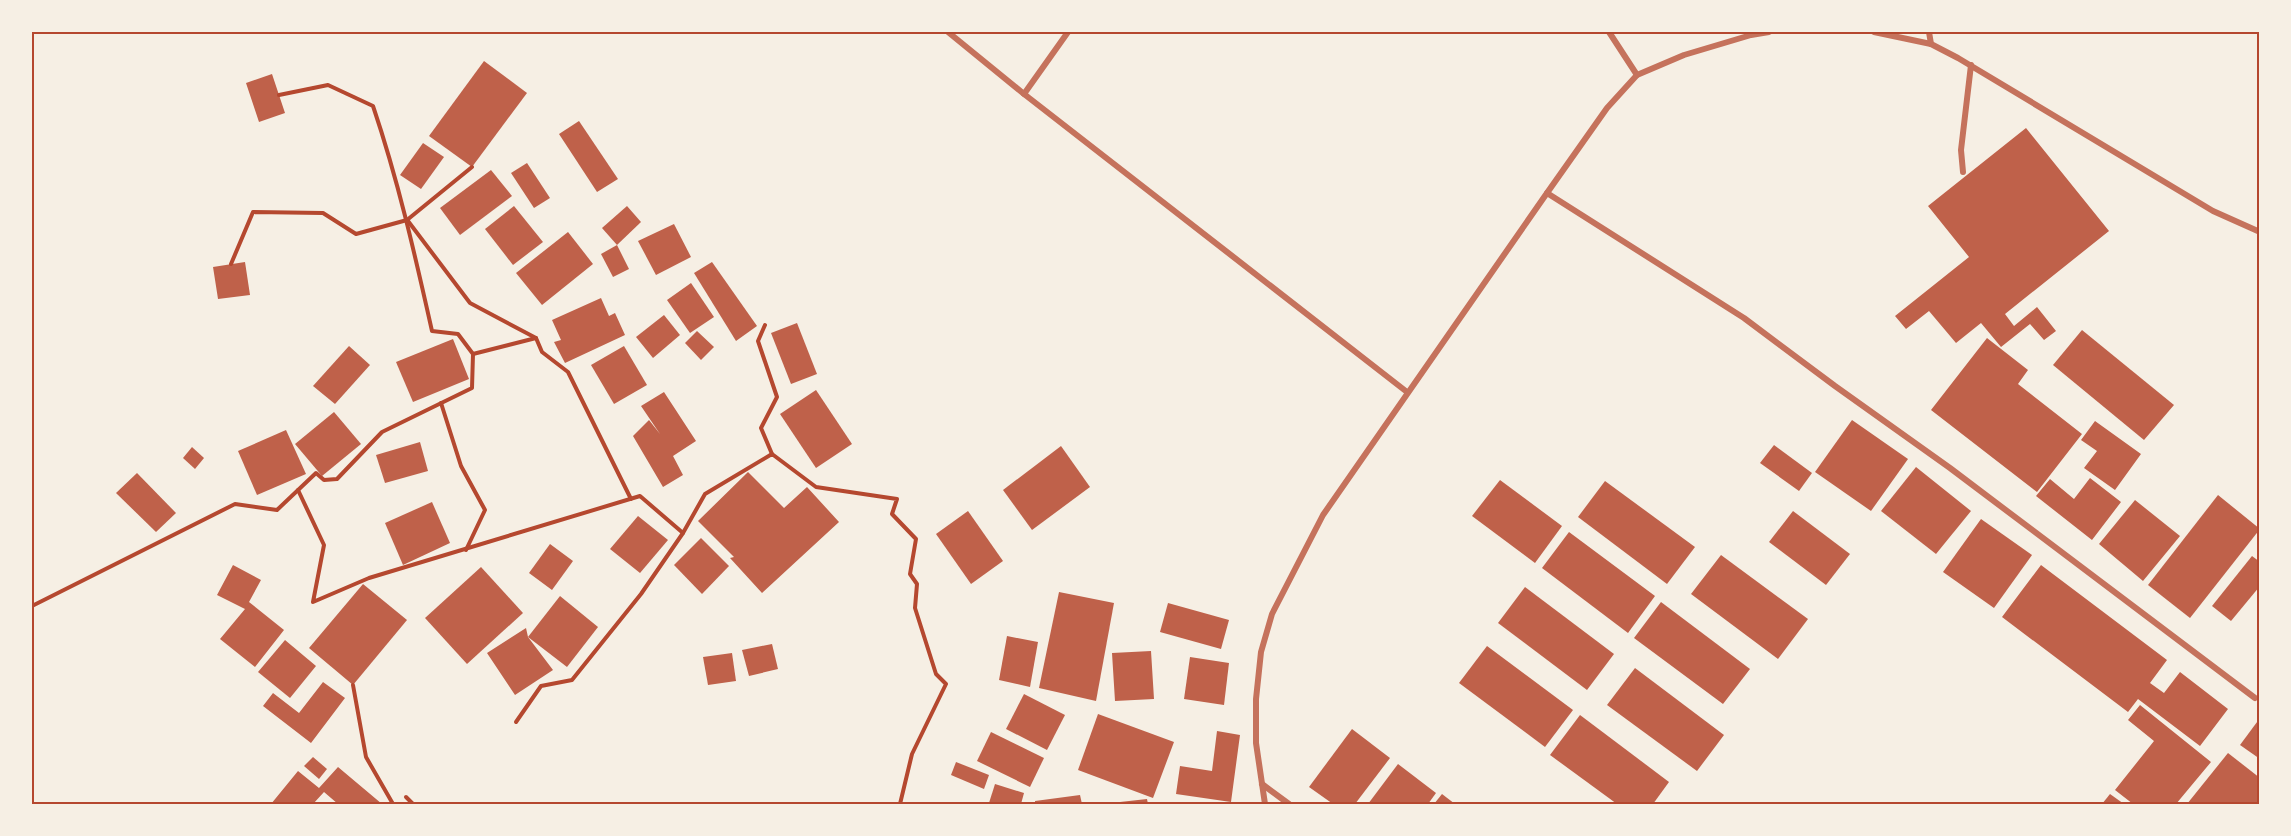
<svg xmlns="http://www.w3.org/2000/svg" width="2291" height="836" font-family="Cabin,sans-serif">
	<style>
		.building { fill: #bf614a }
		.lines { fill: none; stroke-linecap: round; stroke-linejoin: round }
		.path { stroke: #b5482f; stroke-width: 4 }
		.minor { stroke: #c5725c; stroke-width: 6 }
		.neatline { fill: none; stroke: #b5482f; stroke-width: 2 }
	</style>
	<rect width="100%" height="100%" fill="#f6efe4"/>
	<g class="building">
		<path d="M484 61 527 93 472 167 429 136Z"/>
		<path d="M272 74 285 113 259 122 246 83Z"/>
		<path d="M579 121 618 179 597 192 559 134Z"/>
		<path d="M2026 128 2109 231 2005 314 2014 326 2037 307 2056 331 2044 340 2030 324 2001 347 1981 323 1956 343 1929 311 1906 329 1895 316 1969 257 1928 206Z"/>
		<path d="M423 143 444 157 421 189 400 175Z"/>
		<path d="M527 163 550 198 534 208 511 173Z"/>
		<path d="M491 170 512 196 460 235 440 208Z"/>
		<path d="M514 206 543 242 513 265 485 229Z"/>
		<path d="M627 206 641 222 617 245 602 228Z"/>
		<path d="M674 224 691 257 656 275 638 241Z"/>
		<path d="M568 232 593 264 542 305 516 273Z"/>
		<path d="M617 245 629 269 613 277 601 254Z"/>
		<path d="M245 262 250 295 218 299 213 267Z"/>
		<path d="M712 262 757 326 736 341 694 273Z"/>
		<path d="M691 283 714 317 690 333 667 300Z"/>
		<path d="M601 298 609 316 615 313 625 335 565 363 554 342 561 340 552 320Z"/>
		<path d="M664 315 680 335 653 358 636 337Z"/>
		<path d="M797 323 817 374 791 384 771 333Z"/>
		<path d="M2082 330 2174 405 2144 440 2053 365Z"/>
		<path d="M697 331 714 347 701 360 685 343Z"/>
		<path d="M1987 338 2028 370 2018 384 2082 434 2037 492 1931 410Z"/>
		<path d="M453 339 469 379 413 402 396 362Z"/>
		<path d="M349 346 370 365 335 404 313 386Z"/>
		<path d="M624 346 647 385 614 404 591 365Z"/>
		<path d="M816 390 852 444 816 468 780 414Z"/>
		<path d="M664 392 696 441 673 456 683 475 663 487 633 436 649 420 660 434 641 406Z"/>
		<path d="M334 412 361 444 322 476 295 444Z"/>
		<path d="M1852 420 1908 459 1871 511 1815 472Z"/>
		<path d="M2095 421 2141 454 2115 490 2084 468 2097 451 2081 440Z"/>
		<path d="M286 430 306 474 257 495 238 451Z"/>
		<path d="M420 442 428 471 385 483 376 455Z"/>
		<path d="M1774 445 1812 473 1799 491 1760 463Z"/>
		<path d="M1061 446 1090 487 1032 530 1003 490Z"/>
		<path d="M192 447 204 458 195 469 183 458Z"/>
		<path d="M1916 467 1971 511 1936 554 1881 511Z"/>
		<path d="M748 472 784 508 807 487 839 522 762 593 730 558 734 557 698 521Z"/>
		<path d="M137 473 176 513 156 532 116 493Z"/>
		<path d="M2090 478 2121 502 2092 540 2036 496 2050 479 2074 499Z"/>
		<path d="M1500 480 1562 526 1535 563 1472 516Z"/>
		<path d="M1605 481 1695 547 1667 584 1578 517Z"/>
		<path d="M2218 495 2260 529 2190 618 2148 585Z"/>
		<path d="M2135 500 2180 536 2143 581 2099 544Z"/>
		<path d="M432 502 450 543 403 565 385 523Z"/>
		<path d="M968 511 1003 561 971 584 936 534Z"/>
		<path d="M1793 511 1850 554 1826 585 1769 542Z"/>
		<path d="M638 516 668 540 640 573 610 549Z"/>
		<path d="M1981 519 2032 555 1994 608 1943 572Z"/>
		<path d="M1569 532 1655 596 1628 633 1542 568Z"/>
		<path d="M701 538 729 566 702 594 674 565Z"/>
		<path d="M550 544 573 561 552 590 529 573Z"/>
		<path d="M1721 555 1808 619 1778 659 1691 594Z"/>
		<path d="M2252 556 2260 562V586L2231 621 2212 606Z"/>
		<path d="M233 565 261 580 249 602 284 630 255 667 220 639 245 609 217 595Z"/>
		<path d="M2041 565 2167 660 2150 683 2164 693 2180 672 2228 709 2200 746 2138 699 2128 712 2002 617Z"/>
		<path d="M481 567 523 613 467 664 425 618Z"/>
		<path d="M363 584 407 620 353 685 309 648Z"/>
		<path d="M1525 587 1614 654 1587 690 1498 623Z"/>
		<path d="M1059 592 1114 603 1096 701 1039 688Z"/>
		<path d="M560 596 598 627 567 667 528 637Z"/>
		<path d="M1661 602 1750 669 1723 704 1634 638Z"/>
		<path d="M1168 603 1229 620 1221 649 1160 632Z"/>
		<path d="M526 628 528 637 553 670 515 695 487 653Z"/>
		<path d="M1007 636 1038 642 1030 687 999 680Z"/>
		<path d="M285 640 316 666 290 698 258 672Z"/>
		<path d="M772 644 778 669 749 676 742 650Z"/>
		<path d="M1487 646 1573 710 1545 747 1459 683Z"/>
		<path d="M1151 651 1154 699 1115 701 1112 653Z"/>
		<path d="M732 653 736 681 708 685 703 657Z"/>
		<path d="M1190 657 1229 663 1224 705 1184 699Z"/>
		<path d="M1635 668 1724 735 1697 771 1607 705Z"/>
		<path d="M323 682 345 698 311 743 263 706 273 693 299 713Z"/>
		<path d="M1024 694 1065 715 1047 750 1006 729Z"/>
		<path d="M2140 705 2211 762 2176 804H2133L2115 790 2154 741 2128 720Z"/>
		<path d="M1098 714 1174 742 1153 798 1078 770Z"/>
		<path d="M1580 715 1669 782 1653 804H1617L1550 755Z"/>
		<path d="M2260 718V759L2240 745Z"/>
		<path d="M1352 729 1390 758 1355 804H1333L1309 787Z"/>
		<path d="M1217 731 1240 735 1231 802 1176 794 1180 766 1212 771Z"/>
		<path d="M991 732 1044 758 1030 787 977 761Z"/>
		<path d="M2228 753 2260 778V800L2256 804H2187Z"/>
		<path d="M313 757 327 769 319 779 304 766Z"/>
		<path d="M956 762 989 775 984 789 951 775Z"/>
		<path d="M1398 764 1436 793 1428 804H1368Z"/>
		<path d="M338 767 382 804H338L324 792 313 804H271L298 771 319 788Z"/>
		<path d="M995 784 1024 793 1021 804 989 803Z"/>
		<path d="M1442 794 1455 804H1434Z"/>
		<path d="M2110 794 2124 804H2102Z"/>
		<path d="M1080 795 1082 804H1035V801Z"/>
		<path d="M1147 799 1148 804H1111V803Z"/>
	</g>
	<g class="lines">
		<g class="path">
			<path d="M408 221 470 303 536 338 473 354"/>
			<path d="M231 264 253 212 323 213 356 234 407 220 472 167"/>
			<path d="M765 325 758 341 777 397 761 428 772 454"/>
			<path d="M536 338 542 352 568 372 631 499"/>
			<path d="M441 403 461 466 485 510 466 550"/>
			<path d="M298 490 324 545 313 602 369 578 640 496 683 533 705 494 772 454 816 487 897 499 892 514 916 539 910 574 917 584 915 608 936 674 946 684 912 754 900 804"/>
			<path d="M32 606 235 504 277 510 316 473 324 480 337 479 382 432 472 388 473 354 458 334 432 331C415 255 398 180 373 106L328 85 279 95"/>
			<path d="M353 685 366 757 393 804"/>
			<path d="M516 722 541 686 572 680 641 594 683 533"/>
			<path d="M406 797 413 804"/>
		</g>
		<g class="minor">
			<path d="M948 32 1024 94"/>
			<path d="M1068 32 1024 94 1407 392"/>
			<path d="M1609 32 1637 75"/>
			<path d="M1874 32 1931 44 1958 58 2213 211 2260 232"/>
			<path d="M1929 32 1931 44"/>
			<path d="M1963 172 1961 150 1971 65"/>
			<path d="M1547 193 1744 318 1835 386 1950 468 2255 698"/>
			<path d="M1262 784 1289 804"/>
			<path d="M1265 804 1256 743V699L1261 652 1272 614 1323 515 1547 193 1607 108 1637 75 1684 55 1751 35 1769 32"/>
		</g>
	</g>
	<rect width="2291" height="836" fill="none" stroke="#f6efe4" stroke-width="66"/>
	<rect x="33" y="33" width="2225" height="770" class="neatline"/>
</svg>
